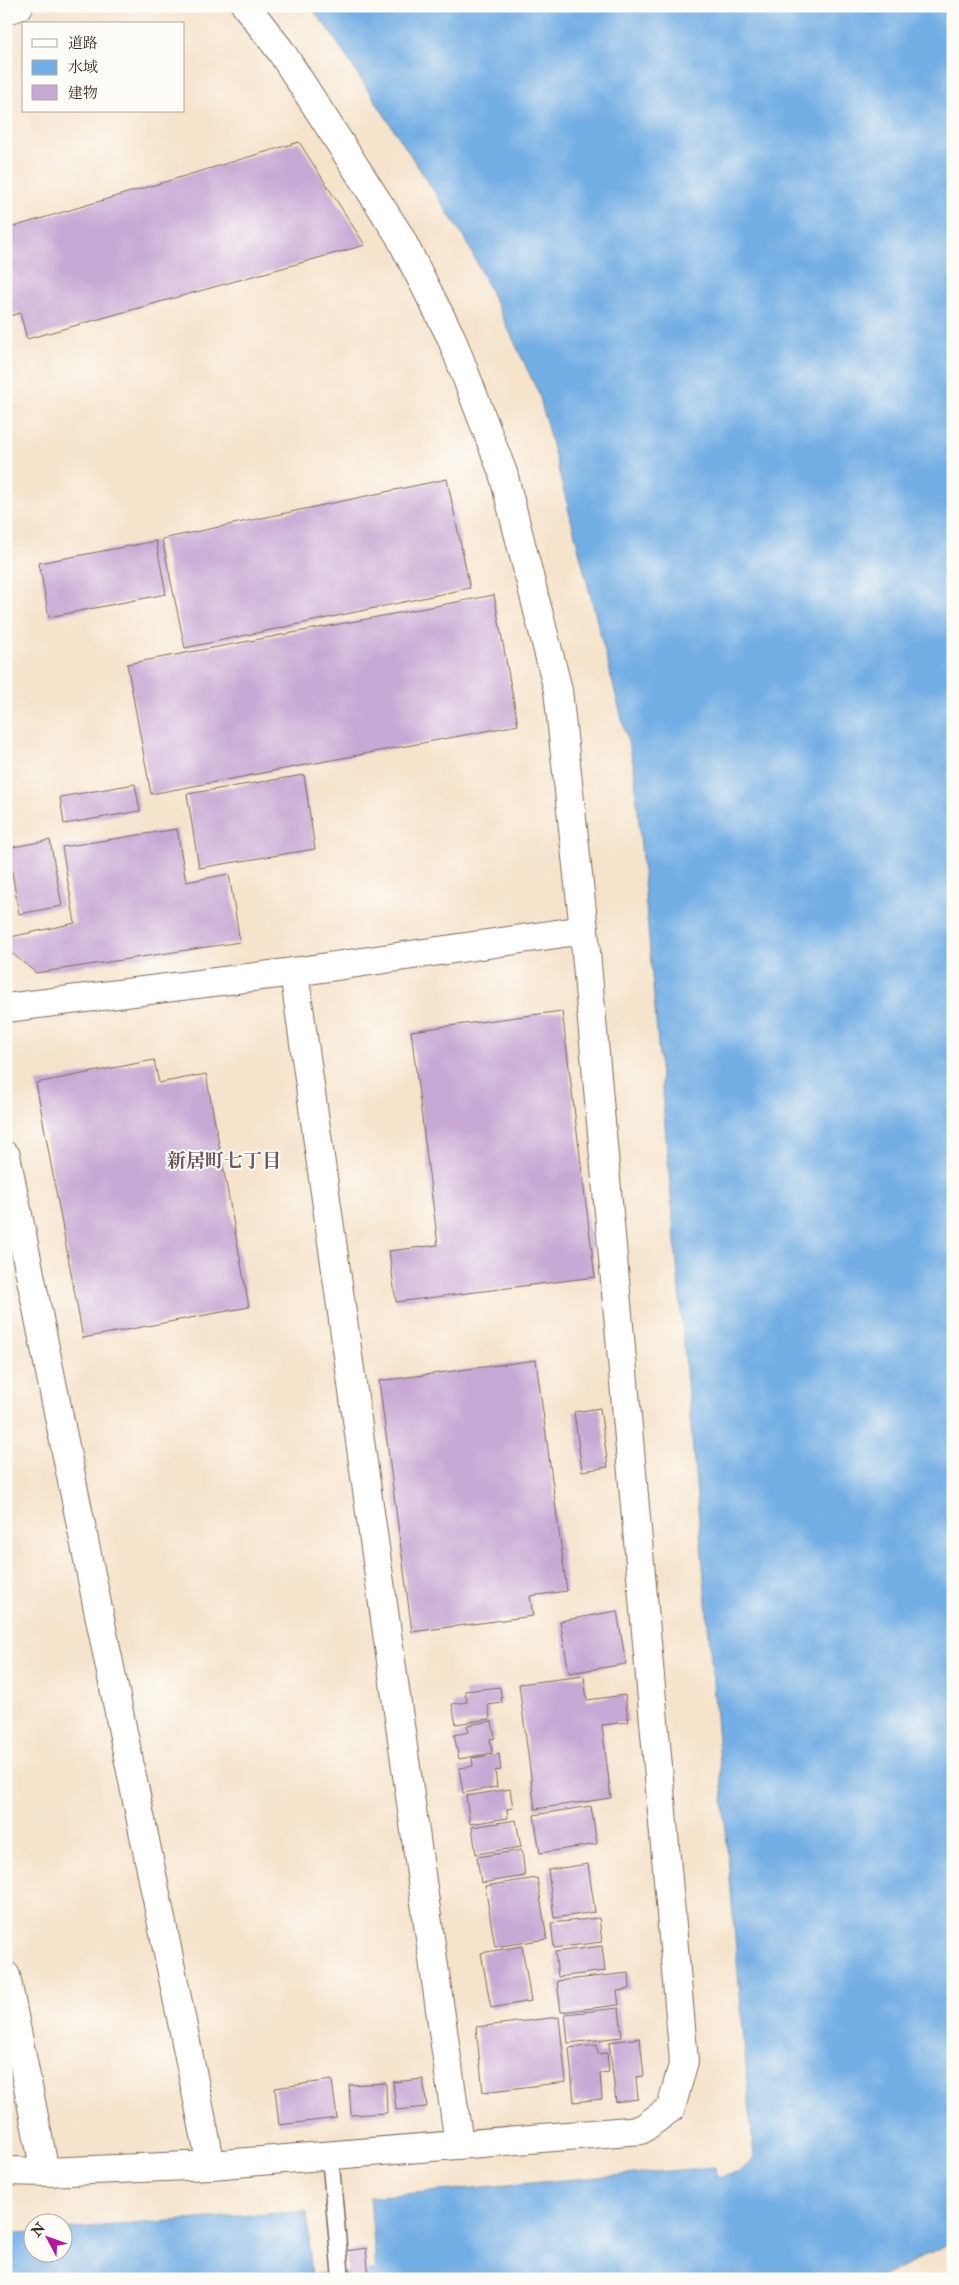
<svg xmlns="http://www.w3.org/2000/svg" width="959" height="2285" font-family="'IM FELL Double Pica','Noto Serif JP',serif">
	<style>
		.water { fill: #73aee4; stroke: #576c81 }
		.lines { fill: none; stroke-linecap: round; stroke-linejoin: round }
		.stream { stroke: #73aee4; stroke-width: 10 }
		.building { fill: #c8a8d4 }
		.service-casing { stroke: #7c6b5b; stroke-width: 19 }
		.minor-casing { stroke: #7c6b5b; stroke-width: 30 }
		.path { stroke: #7c6b5b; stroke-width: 3; stroke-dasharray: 4 4; stroke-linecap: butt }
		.service { stroke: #fff; stroke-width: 16 }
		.minor { stroke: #fff; stroke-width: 28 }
		.labels { text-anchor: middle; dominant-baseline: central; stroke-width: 4; stroke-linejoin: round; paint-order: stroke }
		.neighbourhood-label { font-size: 19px; font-weight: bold; fill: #6c565e; stroke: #fdfcf7 }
	</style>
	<rect width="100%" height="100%" fill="#fdfcf7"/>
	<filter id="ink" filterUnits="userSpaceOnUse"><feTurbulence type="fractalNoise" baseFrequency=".02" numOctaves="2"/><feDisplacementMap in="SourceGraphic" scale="10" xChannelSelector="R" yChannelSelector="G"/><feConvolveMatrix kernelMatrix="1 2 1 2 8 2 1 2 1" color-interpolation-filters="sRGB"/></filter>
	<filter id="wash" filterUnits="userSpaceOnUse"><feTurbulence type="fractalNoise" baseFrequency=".0096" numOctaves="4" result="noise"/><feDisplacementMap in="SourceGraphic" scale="20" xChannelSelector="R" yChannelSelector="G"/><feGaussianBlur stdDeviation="1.12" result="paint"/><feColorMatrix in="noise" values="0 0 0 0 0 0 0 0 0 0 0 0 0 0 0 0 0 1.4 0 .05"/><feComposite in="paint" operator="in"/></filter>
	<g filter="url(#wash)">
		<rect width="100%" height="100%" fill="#f5e3cb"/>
		<g class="water">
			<path d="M310 6H953V2242L877 2279H377L370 2197 715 2167 716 2178 740 2172 754 2158 634 766 539 394 467 242 331 33Z"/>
			<path d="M307 2211 312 2279H6V2234L32 2232V2252H62L63 2229Z"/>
		</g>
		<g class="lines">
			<path class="stream" d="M299 2279 391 2273"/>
		</g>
		<g id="blocks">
			<g class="building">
				<path d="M299 142 365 245 27 339 20 313 6 317V229Z"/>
				<path d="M447 479 470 588 185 648 162 539Z"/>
				<path d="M156 541 166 594 49 617 39 563Z"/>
				<path d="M494 595 518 725 151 794 127 664Z"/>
				<path d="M304 775 315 849 199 868 187 794Z"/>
				<path d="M135 784 140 811 64 824 60 797Z"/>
				<path d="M177 829 186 882 229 874 240 942 36 973 8 950 6 938 75 923 62 847Z"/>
				<path d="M50 840 62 906 19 914 8 848Z"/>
				<path d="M562 1011 595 1277 396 1302 389 1251 438 1245 411 1031Z"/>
				<path d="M154 1060 159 1083 206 1074 249 1307 83 1338 36 1083Z"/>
				<path d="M536 1360 567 1591 530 1596 533 1616 412 1632 379 1381Z"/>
				<path d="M600 1408 608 1467 582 1471 574 1412Z"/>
				<path d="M617 1611 626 1664 569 1673 560 1621Z"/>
				<path d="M584 1676 587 1700 625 1695 628 1722 602 1725 611 1798 535 1809 519 1684Z"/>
				<path d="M500 1687 502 1703 488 1705 490 1719 456 1724 452 1704 467 1702 465 1691Z"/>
				<path d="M492 1721 495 1738 490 1739 492 1753 459 1759 454 1735 469 1732 467 1725Z"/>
				<path d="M499 1754 501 1770 495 1771 497 1787 463 1793 459 1768 473 1766 472 1758Z"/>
				<path d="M510 1789 513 1808 507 1809 508 1818 470 1824 466 1796Z"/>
				<path d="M591 1806 597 1844 540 1853 534 1815Z"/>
				<path d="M516 1820 521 1847 476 1854 472 1827Z"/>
				<path d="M522 1850 525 1876 481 1883 477 1857Z"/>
				<path d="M588 1864 595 1912 554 1918 548 1870Z"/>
				<path d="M537 1878 547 1939 495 1947 485 1886Z"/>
				<path d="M599 1918 602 1942 554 1948 551 1923Z"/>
				<path d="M522 1946 531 2001 491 2008 481 1953Z"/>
				<path d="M602 1946 605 1971 558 1977 555 1952Z"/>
				<path d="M629 1973 630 1989 617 1991 619 2005 561 2012 557 1981Z"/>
				<path d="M619 2008 622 2037 568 2043 565 2014Z"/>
				<path d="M559 2017 566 2082 483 2092 476 2027Z"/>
				<path d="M640 2038 644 2076 636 2077 638 2099 616 2102 609 2042Z"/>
				<path d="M597 2045 598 2054 607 2053 609 2072 600 2073 602 2099 574 2102 569 2048Z"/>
				<path d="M423 2079 427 2107 396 2110 393 2082Z"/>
				<path d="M332 2080 337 2118 279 2125 275 2088Z"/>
				<path d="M386 2083 387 2113 351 2115 349 2085Z"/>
				<path d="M366 2248 369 2279H349L346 2251Z"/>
			</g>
		</g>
	</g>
	<g filter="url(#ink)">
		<use href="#blocks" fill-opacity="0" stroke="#7c6b5b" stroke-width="1"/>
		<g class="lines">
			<g class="service-casing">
				<path id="service" d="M330 2155 341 2279"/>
			</g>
			<g class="minor-casing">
				<g id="minor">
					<path d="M6 10 19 6"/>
					<path d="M294 972 459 2144"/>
					<path d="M6 1008 294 972 584 930"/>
					<path d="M6 1156 211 2165"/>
					<path d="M6 1976 45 2172"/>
					<path d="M6 2171 45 2172 211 2165 641 2130 671 2108 684 2061 584 930 558 690 503 473 451 337 399 235 280 50 246 6"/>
				</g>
			</g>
			<path class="path" d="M941 2279 953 2273"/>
			<use href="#service" class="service"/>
			<use href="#minor" class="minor"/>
		</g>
	</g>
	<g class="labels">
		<g class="neighbourhood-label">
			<text x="224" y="1161">新居町七丁目</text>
		</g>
	</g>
	<rect width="959" height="2285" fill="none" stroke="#fdfcf7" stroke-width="25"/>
	<rect x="22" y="22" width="162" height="90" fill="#fdfcf7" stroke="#afa8a0"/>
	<rect x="32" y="39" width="25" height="8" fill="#ffffff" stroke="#afa8a0"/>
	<text x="68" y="48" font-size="15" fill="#3b2a1e">道路</text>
	<rect x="32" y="60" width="25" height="15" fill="#73aee4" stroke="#afa8a0"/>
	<text x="68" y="72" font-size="15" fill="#3b2a1e">水域</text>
	<rect x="32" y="85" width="25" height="15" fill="#c8a8d4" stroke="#afa8a0"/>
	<text x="68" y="98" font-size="15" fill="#3b2a1e">建物</text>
	<g transform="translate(48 2238) rotate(311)"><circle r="24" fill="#fdfcf7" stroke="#afa8a0"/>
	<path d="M0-4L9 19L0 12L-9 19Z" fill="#b5179e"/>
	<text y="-8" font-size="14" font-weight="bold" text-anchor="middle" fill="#3b2a1e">N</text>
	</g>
</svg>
